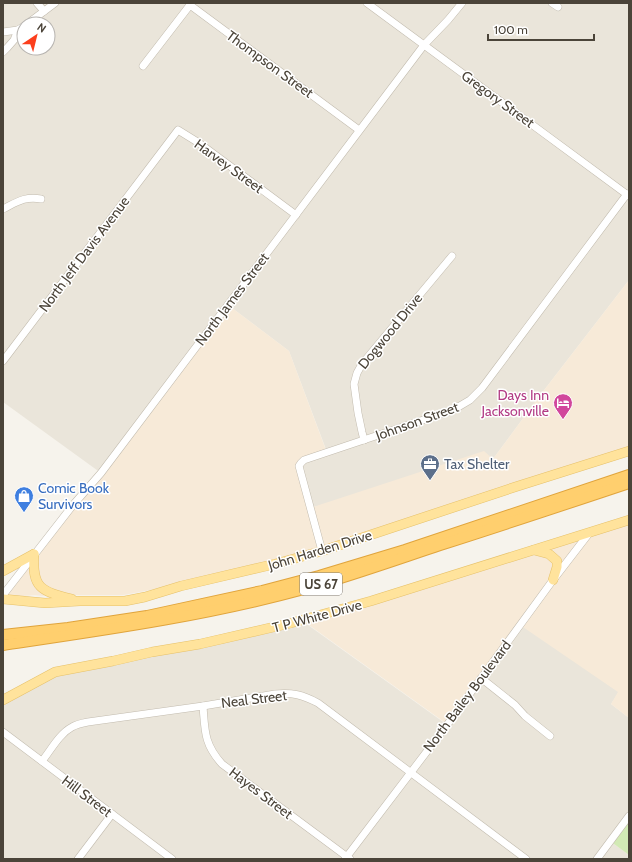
<svg xmlns="http://www.w3.org/2000/svg" width="632" height="862" font-family="Cabin,sans-serif">
	<style>
		.residential { fill: #eae5da; fill-rule: evenodd }
		.commercial { fill: #f7ead8 }
		.green { fill: #d2eab5 }
		.lines { fill: none; stroke-linecap: round; stroke-linejoin: round }
		.minor-casing { stroke: #c2bbae; stroke-width: 8 }
		.major-casing { stroke: #e6c16a; stroke-width: 10 }
		.highway-casing { stroke: #e0a43c; stroke-width: 12 }
		.minor { stroke: #fff; stroke-width: 7 }
		.major { stroke: #ffe39c; stroke-width: 9 }
		.highway { stroke: #ffcf6e; stroke-width: 10 }
		.labels { text-anchor: middle; dominant-baseline: central; stroke-width: 3; stroke-linejoin: round; paint-order: stroke }
		.shield { fill: #fff; stroke: #817c74; stroke-width: 1 }
		.shield-label { font-size: 13px; font-weight: bold; fill: #4b4439 }
		.street-label { font-size: 14px; fill: #4b4439; stroke: #fff }
		.hotel-label { font-size: 14px; fill: #b23c85; stroke: #fff; text-anchor: end }
		.service-label { font-size: 14px; fill: #4e5e75; stroke: #fff; text-anchor: start }
		.shop-label { font-size: 14px; fill: #366cbe; stroke: #fff; text-anchor: start }
	</style>
	<rect width="100%" height="100%" fill="#f6f3ec"/>
	<g class="residential">
		<path d="M3 3H629V280L538 398 493 459 310 508 299 466 327 452 289 351 228 305 101 473 3 402ZM24 24H48V48H24Z"/>
		<path d="M301 620 446 724 520 624 619 692 611 704 629 718V816L610 841 629 855V859H3V700L55 672Z"/>
	</g>
	<g class="commercial">
		<path d="M629 280V451L462 504 217 578 123 595H75L53 597 34 595 3 598 228 305 289 351 327 453 301 463 310 508 484 451 493 459 538 398Z"/>
		<path d="M629 520V718L611 704 618 692 520 625 447 724 302 620Z"/>
	</g>
	<path class="green" d="M629 816V855L610 841Z"/>
	<g class="lines">
		<g class="minor-casing">
			<g id="minor">
				<path d="M37 3 44 11"/>
				<path d="M367 3 629 196"/>
				<path d="M552 3 558 7"/>
				<path d="M27 24 55 3"/>
				<path d="M3 32 18 30"/>
				<path d="M3 52 7 48 14 40 18 30 24 26"/>
				<path d="M143 66 190 5 359 130"/>
				<path d="M3 209C17 202 25 196 41 199"/>
				<path d="M3 361 178 130 199 143 296 215"/>
				<path d="M364 440 362 432 358 413 354 384 357 373 362 364 452 256"/>
				<path d="M322 551 299 466 301 463 304 460 453 410 470 400 482 388 627 194"/>
				<path d="M3 595 73 505 101 473 424 45 448 20 462 3"/>
				<path d="M481 678 515 705 525 716 550 736"/>
				<path d="M203 706C205 731 204 744 222 764L350 859"/>
				<path d="M3 732 172 859"/>
				<path d="M42 761C51 750 59 734 72 727 77 724 83 723 88 722L203 706 275 694C292 692 303 695 318 703L526 859"/>
				<path d="M78 859 112 814"/>
				<path d="M345 859 447 725 553 580 590 532"/>
				<path d="M597 859 629 816"/>
			</g>
		</g>
		<g class="major-casing">
			<g id="major">
				<path d="M534 550 549 554 557 561V567L553 580"/>
				<path d="M34 554C32 589 41 591 72 599"/>
				<path d="M3 571 34 554"/>
				<path d="M3 599 45 603 80 601H125L145 597 181 586 275 564 322 551 515 487 629 451"/>
				<path d="M3 700 55 672 113 661 152 652 200 644 291 623 371 601 629 520"/>
			</g>
		</g>
		<g class="highway-casing">
			<g id="highway">
				<path d="M3 635 68 628 147 616 262 591 319 576 405 550 629 475"/>
				<path d="M3 645C104 630 205 616 304 589 350 576 395 560 440 545 503 525 566 504 629 483"/>
			</g>
		</g>
		<use href="#minor" class="minor"/>
		<use href="#major" class="major"/>
		<use href="#highway" class="highway"/>
	</g>
	<defs>
		<g id="hotel-pin" transform="scale(1)"><path d="M0 17L-7.5 6A9.5 9.5 0 1 1 7.5 6Z" fill="#d1479c" stroke="#fff"/><path d="M-6-4.5h1.5V1H6V5H4.5V3h-9V5H-6ZM-4 0a1.8 1.8 0 1 1 3.6 0ZM.5 0V-2.5h3Q6-2.5 6 0Z" fill="#fff"/></g>
		<g id="office-pin" transform="scale(1)"><path d="M0 17L-7.5 6A9.5 9.5 0 1 1 7.5 6Z" fill="#5c6f8a" stroke="#fff"/><path d="M-6-3h4V-5.5h4V-3h4V5H-6ZM-1-4.5V-3h2v-1.5ZM-6 0V1H6V0Z" fill="#fff"/></g>
		<g id="shop-pin" transform="scale(1)"><path d="M0 17L-7.5 6A9.5 9.5 0 1 1 7.5 6Z" fill="#3f7fe0" stroke="#fff"/><path d="M-5-2.5h2.3a2.7 3.5 0 0 1 5.4 0H5L5.5 6h-11ZM-1.5-2.5h3a1.5 2.3 0 0 0-3 0Z" fill="#fff"/></g>
	</defs>
	<g fill-rule="evenodd">
		<use href="#hotel-pin" x="563" y="403"/>
		<use href="#office-pin" x="430" y="464"/>
		<use href="#shop-pin" x="24" y="496"/>
	</g>
	<g class="labels">
		<rect class="shield" x="300" y="573" width="42" height="22" rx="3"/>
		<g class="shield-label">
			<text x="321" y="584">US 67</text>
		</g>
		<g class="street-label">
			<text transform="translate(270 64) rotate(36)">Thompson Street</text>
			<text transform="translate(498 99) rotate(36)">Gregory Street</text>
			<text transform="translate(229 166) rotate(36)">Harvey Street</text>
			<text transform="translate(84 254) rotate(-53)">North Jeff Davis Avenue</text>
			<text transform="translate(232 299) rotate(-53)">North James Street</text>
			<text transform="translate(390 331) rotate(-51)">Dogwood Drive</text>
			<text transform="translate(417 421) rotate(-20)">Johnson Street</text>
			<text transform="translate(320 550) rotate(-17)">John Harden Drive</text>
			<text transform="translate(317 616) rotate(-15)">T P White Drive</text>
			<text transform="translate(467 696) rotate(-53)">North Bailey Boulevard</text>
			<text transform="translate(254 699) rotate(-7)">Neal Street</text>
			<text transform="translate(261 793) rotate(37)">Hayes Street</text>
			<text transform="translate(87 796) rotate(37)">Hill Street</text>
		</g>
		<g class="hotel-label">
			<text x="549" y="395">Days Inn<tspan x="549" dy="16">Jacksonville</tspan></text>
		</g>
		<g class="service-label">
			<text x="444" y="464">Tax Shelter</text>
		</g>
		<g class="shop-label">
			<text x="38" y="488">Comic Book<tspan x="38" dy="16">Survivors</tspan></text>
		</g>
	</g>
	<rect width="632" height="862" fill="none" stroke="#4b4439" stroke-width="8"/>
	<g transform="translate(36 36) rotate(35)"><circle r="19" fill="#ffffff" stroke="#b7b4b0"/>
	<path d="M0-3L7 15L0 10L-7 15Z" fill="#fc3f1d"/>
	<text y="-6" font-size="11" font-weight="bold" text-anchor="middle" fill="#4b4439">N</text>
	</g>
	<path d="M488 34v6h106v-6" fill="none" stroke="#4b4439" stroke-width="2"/>
	<text x="494" y="34" font-size="12" fill="#4b4439" stroke="#ffffff" stroke-width="3" paint-order="stroke">100 m</text>
</svg>
